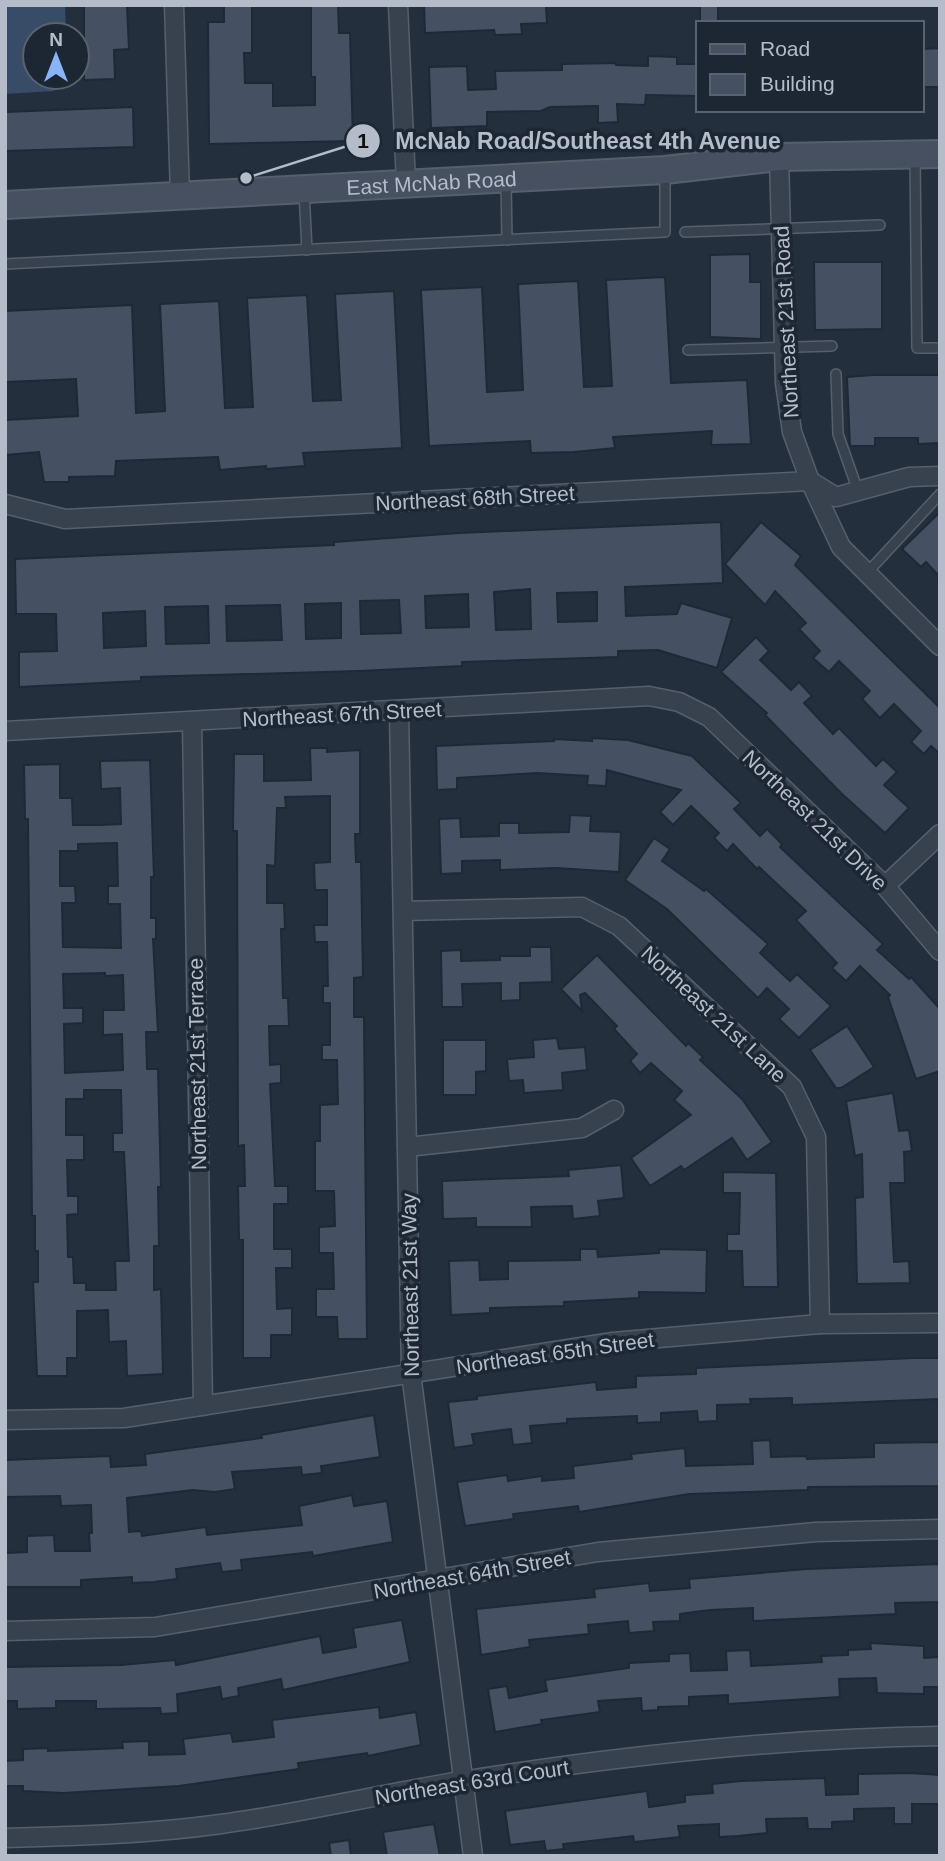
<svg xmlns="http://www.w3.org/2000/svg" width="945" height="1861" font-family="Helvetica,sans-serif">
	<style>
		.water { fill: #394c67 }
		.building { fill: #455162; stroke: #1f2835; stroke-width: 2; fill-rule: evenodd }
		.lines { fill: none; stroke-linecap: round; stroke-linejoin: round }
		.lane-casing { stroke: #565f6c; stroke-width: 12 }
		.street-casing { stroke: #565f6c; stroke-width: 21 }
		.secondary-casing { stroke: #565f6c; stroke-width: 30 }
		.lane { stroke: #38414e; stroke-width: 9 }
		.street { stroke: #38414e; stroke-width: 18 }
		.secondary { stroke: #465061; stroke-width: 26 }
		.labels { text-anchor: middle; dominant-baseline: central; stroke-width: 7; stroke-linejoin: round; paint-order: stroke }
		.street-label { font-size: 21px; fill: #b4bcc9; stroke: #1d2633 }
		.leader { fill: none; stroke: #b4bcc9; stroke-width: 2.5 }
		.callout-dot { fill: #b4bcc9; stroke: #1d2633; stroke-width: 2.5 }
		.mark-label { font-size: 21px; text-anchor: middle; font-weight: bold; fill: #111 }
		.callout-label { font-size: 23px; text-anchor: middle; font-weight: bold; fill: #b4bcc9; stroke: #1d2633; stroke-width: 7; stroke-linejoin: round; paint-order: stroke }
	</style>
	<rect width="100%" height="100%" fill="#242f3e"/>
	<path class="water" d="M5 5H65L66 35H35V77H63L54 91 5 94Z"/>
	<g class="building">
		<path d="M84 5H127L129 49 114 50 115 79 84 80Z"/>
		<path d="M224 5H252V53H244L245 83H273V106L315 105V77H311V5H338L339 33H350L353 141 209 144 208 22H224Z"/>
		<path d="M424 5H546L547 23 521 24 522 34 495 35 494 30 425 33Z"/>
		<rect x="700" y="5" width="18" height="18"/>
		<path d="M940 48V87H922V49Z"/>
		<path d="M648 56 677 57V64H698V96L646 95 645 105 617 104 618 122 598 123V106L550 107 541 111 487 112V126L431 128 429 67 467 66 468 90 496 89 495 71 562 70V64L616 63V65L648 66Z"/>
		<path d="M133 107 134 147 5 151V112Z"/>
		<path d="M750 254V282H761V339L710 337V255Z"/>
		<path d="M814 262H882V329L815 330Z"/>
		<path d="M665 277 671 383 747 380 751 444 711 445 712 431 613 437 615 448 574 452 531 453 530 441 429 446 421 290 482 287 487 392 523 390 518 284 578 281 584 387 612 386 606 280Z"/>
		<path d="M394 291 402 448 303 453 305 466 266 469V466L220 470 218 457 116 461 115 476 69 477V482H44L39 452 5 455V420L78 416 76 379 5 382V311L132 305 136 413 165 411 160 304 219 301 225 408 253 407 247 298 307 295 313 401 341 400 335 294Z"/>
		<path d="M874 375H940L939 443 918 444V438H875V446H850L847 377Z"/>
		<path d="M940 512V577L926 562 921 567 902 549Z"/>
		<path d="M721 522 723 583 625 587 626 616 677 614 681 603 732 618 717 668 658 650 618 651V657L462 662V666L360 671 141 677V681L19 687V652L57 651 56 614H16L15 559 334 545V542L459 533ZM530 589 531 629 496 630 494 592ZM597 592V621L558 622 557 593ZM468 594 469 627 426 628 425 596ZM399 600 401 633 361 634 360 601ZM341 603V638L306 639 305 604ZM280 605 282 640 227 641 226 606ZM208 606 209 643 166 644 165 607ZM145 611 146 646 104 648 103 613Z"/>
		<path d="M761 522 801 556 795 565 940 708V754L931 746 924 754 911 742 921 731 894 704 880 718 862 699 870 691 839 661 829 672 813 658 820 651 799 629 806 623 775 591 765 605 725 564Z"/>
		<path d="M756 637 769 651 760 660 791 690 799 682 812 696 804 703 833 734 839 728 876 766 883 759 897 772 884 785 909 808 885 833 841 793 765 715 767 713 721 672Z"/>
		<path d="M592 738 628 740 692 756 741 803 734 809 760 836 767 829 782 844 780 847 883 944 877 950 909 979 911 977 940 1009V1071L916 1079 888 997 890 995 860 966 846 981 832 968 837 963 796 920 806 911 759 867 757 869 733 844 727 851 714 838 719 833 691 806 673 825 660 812 681 790 607 770 606 786 587 785 588 776 537 773 457 778V789L437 790 436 746 554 741V739L592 741Z"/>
		<path d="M310 748H327V752L360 750V834H355L356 862H361L363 977 354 978V1017H364L367 1339H338L337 1317H316V1289H334L333 1253H319V1227L335 1226 334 1191H315V1141H320V1105L338 1104 337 1060H322V1045H330V1003H323V986H328L327 942H315L314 925H327V890H315L314 863 330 862V796L285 797 286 808H277L275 866 267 865V903H284L285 929H281L283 998H288L289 1026H269L270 1065 281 1064V1083L270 1084 275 1186H288V1204H274V1249H292V1268H276L277 1309 292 1308V1335H271V1358H243V1240H239L238 1186H245L244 1145 238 1146 237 831H233L234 754H264V781L311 780Z"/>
		<path d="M150 760 154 877H151V918H156V939H153L158 1032H146L147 1069H158L161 1187H158L159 1246H154V1290L161 1289 163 1374 127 1376 126 1341 109 1342 108 1310 77 1311V1358H67V1376H37L33 1282H38V1251H35V1216H32L28 819H25L24 765 60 764V798H72L73 825H100L121 824 120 788 101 789 100 761ZM117 843 118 886H108V904H120L121 948 63 947 62 903H76L75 886H60V851H78V844ZM105 973V976L123 975 124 1010H103V1035L122 1034 123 1070 65 1073 64 1024 83 1023V1008H64L63 974ZM84 1090H121L122 1133H113V1152H124L129 1261H115L116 1290H86V1283H74L73 1257H68L67 1215 78 1214V1196H68L67 1160H84V1135H66V1099H84Z"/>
		<path d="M570 815 591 816 590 831 621 832 619 872 556 868 500 870V860L462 861V873L441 874 439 819 460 818 461 837 499 836V823H519V833L569 832Z"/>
		<path d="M654 838 670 849 662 861 704 891 706 889 768 944 760 953 790 981 797 974 831 1006 799 1038 779 1019 789 1009 767 988 758 998 667 909 625 880Z"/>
		<path d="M530 947H551L552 982 520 983V1000L501 1001V983L462 984 463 1007H442L441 951 461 950V961L500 960V956H530Z"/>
		<path d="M597 955 686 1046 688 1043 703 1057 700 1060 742 1099 772 1142 747 1160 732 1138 684 1170 681 1166 650 1186 631 1158 691 1115 674 1100 682 1091 651 1063 640 1073 630 1061 637 1054 614 1029 617 1026 585 993 580 995 582 1011 561 989Z"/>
		<path d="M847 1026 874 1067 841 1088H836L810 1050Z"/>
		<path d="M557 1038 559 1049 585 1047 587 1070 562 1073 563 1090 524 1093 523 1080 509 1081 507 1059 534 1057 533 1040Z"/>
		<path d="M443 1040H486V1071L476 1072V1095H443Z"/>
		<path d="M893 1093 899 1131 909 1130 912 1151 904 1152 905 1183H890L894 1262 909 1261 910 1283 857 1284 855 1198 863 1197 862 1154 855 1156 846 1101Z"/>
		<path d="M621 1165 624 1198 598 1201 600 1216 573 1219 572 1206 531 1207 532 1227H476V1218L443 1219 442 1181 569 1176 568 1170Z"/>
		<path d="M723 1172 776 1173 778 1287H743L742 1251H727V1234H739L740 1193H723Z"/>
		<path d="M580 1249H597L598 1257 659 1253V1249L707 1250 706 1293 639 1292V1298L564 1302V1306L490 1308V1313L451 1315 449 1261 479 1260 480 1280 508 1279V1261L580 1260Z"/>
		<path d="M913 1358H940V1399L792 1405V1398L750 1399 751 1404 717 1405V1421L698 1422 697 1411 661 1413V1422L637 1423V1416L567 1419V1423L530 1426 532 1443 513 1445 511 1429 472 1434 474 1445 454 1448 448 1402 477 1399V1396L596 1382 597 1390 636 1387V1376L696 1374V1368Z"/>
		<path d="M374 1415 380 1457 321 1466 322 1473 302 1475 301 1467 232 1472 235 1489 215 1492 193 1490 127 1498 129 1532 141 1531 142 1536 206 1527 207 1535 302 1525 299 1506 352 1495 354 1506 387 1501 393 1542 313 1556 312 1552 241 1560 242 1570 222 1572 220 1563 176 1569 177 1579 154 1582 132 1583V1577L81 1580V1587H5V1553L27 1552V1536L54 1535 55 1551H90L89 1533H92L91 1505 61 1506 60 1496 5 1497V1460L110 1456 111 1467 146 1465 145 1454 262 1438 261 1435Z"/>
		<path d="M770 1440 771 1457 806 1456 807 1459 874 1457V1443L940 1442V1486L808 1487V1490L689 1494 579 1512 578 1506 513 1514 514 1519 465 1526 457 1482 507 1475 508 1481 542 1476V1481L574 1478 573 1466 632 1459 631 1454 685 1448 686 1466 753 1464 752 1441Z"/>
		<path d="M940 1564V1602L895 1603 896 1614 753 1621V1608L710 1610 680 1614V1621L653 1622 654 1631 629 1633 628 1621 588 1625 589 1634 529 1640 530 1647 481 1655 476 1609 595 1597 594 1589 649 1583 650 1591 690 1588 689 1579 807 1569Z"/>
		<path d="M402 1620 410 1662 283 1690 281 1679 238 1688 239 1696 222 1699 220 1687 177 1694 178 1713 161 1714 160 1708 96 1709V1701H56V1708L17 1709V1701H5V1667L121 1665 175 1660 176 1665 320 1636 323 1653 356 1647 353 1628Z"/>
		<path d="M870 1643 924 1646V1658L940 1657V1687H924V1694L877 1693 876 1678 839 1679 840 1697 728 1704V1695L689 1697V1706L658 1707V1710L642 1711 641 1698 598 1701 600 1712 541 1720 542 1724 495 1732 488 1689 507 1686 509 1698 547 1691 545 1680 629 1668V1663L669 1661V1654L690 1653 691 1671 727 1670 726 1651 750 1650 751 1666 789 1664 822 1662 821 1656 848 1655V1650L871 1649Z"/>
		<path d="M379 1707 380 1718 416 1712 421 1745 368 1756 367 1753 298 1763 299 1769 179 1786 63 1793 23 1791V1786H5V1761L23 1760V1749L48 1748V1751L123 1748 122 1742 149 1741V1755L185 1754 183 1739 231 1733 233 1742 274 1737 272 1720Z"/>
		<path d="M911 1773 940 1775V1804H912V1824H894V1808L854 1809V1821L832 1822V1829H808L807 1818 766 1819 767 1833 738 1836 719 1837V1824L678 1826 680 1837 634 1842 633 1836 563 1844 564 1849 546 1851 544 1841 510 1845 505 1811 647 1791 649 1807 685 1802V1795L713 1793 712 1784 741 1781 825 1778 826 1795 858 1794V1774Z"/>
		<path d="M434 1824 440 1856H387L383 1832Z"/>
		<path d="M349 1840 351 1856H331L329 1843Z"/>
	</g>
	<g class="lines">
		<g class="lane-casing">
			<g id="lane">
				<path d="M915 156 917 348H940"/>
				<path d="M506 180 507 240"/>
				<path d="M304 191 307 250"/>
				<path d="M685 232 880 225"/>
				<path d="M5 264 665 232V174"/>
				<path d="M688 350 832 346"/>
				<path d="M836 374 838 434 858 491"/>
				<path d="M867 573 940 494"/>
			</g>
		</g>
		<g class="street-casing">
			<g id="street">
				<path d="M174 5 180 195"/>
				<path d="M398 5 406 184"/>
				<path d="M779 157 785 383 792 432 810 481 841 547 940 646"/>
				<path d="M5 504 65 519 810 481 836 497 909 477 940 476"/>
				<path d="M399 711 411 1373 473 1856"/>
				<path d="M192 723 203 1406"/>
				<path d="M5 731 649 696 679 702 709 717 885 886 940 951"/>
				<path d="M885 886 940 834"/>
				<path d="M404 911 582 907 619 926 792 1087 816 1137 820 1324"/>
				<path d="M407 1147 582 1128 614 1110"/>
				<path d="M5 1420 124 1418 613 1342 820 1324 940 1323"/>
				<path d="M5 1631 155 1627 598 1552 816 1532 940 1529"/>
				<path d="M5 1838C78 1836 149 1834 221 1824 302 1813 381 1794 461 1781 619 1756 780 1738 940 1736"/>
			</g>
		</g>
		<g class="secondary-casing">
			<g id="secondary">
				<path id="s1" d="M5 205 665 170 779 157 940 154"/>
			</g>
		</g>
		<use href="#lane" class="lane"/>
		<use href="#street" class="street"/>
		<use href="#secondary" class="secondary"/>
	</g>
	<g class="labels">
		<g class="street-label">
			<text stroke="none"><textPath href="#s1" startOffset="427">East McNab Road</textPath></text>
			<text transform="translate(786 322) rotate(-93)">Northeast 21st Road</text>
			<text transform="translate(475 498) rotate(-3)">Northeast 68th Street</text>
			<text transform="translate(342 714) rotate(-3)">Northeast 67th Street</text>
			<text transform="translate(815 820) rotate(44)">Northeast 21st Drive</text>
			<text transform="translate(714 1014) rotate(43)">Northeast 21st Lane</text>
			<text transform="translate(197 1064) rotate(-91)">Northeast 21st Terrace</text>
			<text transform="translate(410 1285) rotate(-91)">Northeast 21st Way</text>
			<text transform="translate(555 1353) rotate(-8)">Northeast 65th Street</text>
			<text transform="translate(472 1574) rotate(-10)">Northeast 64th Street</text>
			<text transform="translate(472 1782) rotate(-9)">Northeast 63rd Court</text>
		</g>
	</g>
	<path class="leader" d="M246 178L363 141"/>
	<g class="callout-dot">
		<circle cx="246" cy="178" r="7"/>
		<circle cx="363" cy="141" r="18"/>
	</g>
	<g class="mark-label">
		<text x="363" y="148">1</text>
	</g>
	<g class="callout-label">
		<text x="588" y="149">McNab Road/Southeast 4th Avenue</text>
	</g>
	<rect width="945" height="1861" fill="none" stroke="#b4bcc9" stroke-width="14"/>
	<rect x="696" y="21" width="228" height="91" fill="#1d2633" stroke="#59626f" stroke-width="2"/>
	<rect x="710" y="44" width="35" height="10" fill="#465061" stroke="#59626f" stroke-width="2"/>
	<text x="760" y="56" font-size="21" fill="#b4bcc9">Road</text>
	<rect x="710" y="74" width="35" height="21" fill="#455162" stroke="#59626f" stroke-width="2"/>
	<text x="760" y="91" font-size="21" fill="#b4bcc9">Building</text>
	<g transform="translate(56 56)"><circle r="33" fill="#1d2633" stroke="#59626f" stroke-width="2"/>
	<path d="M0-5L12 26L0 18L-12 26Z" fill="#8ab4f8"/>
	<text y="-10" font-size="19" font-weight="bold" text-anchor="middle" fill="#b4bcc9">N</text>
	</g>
</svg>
